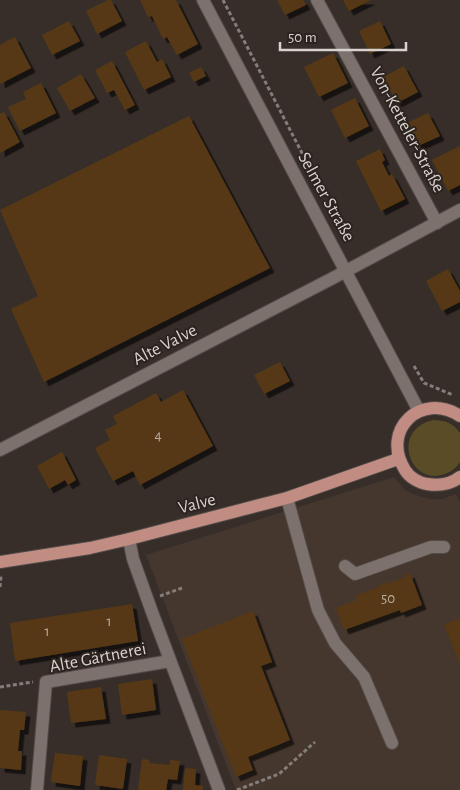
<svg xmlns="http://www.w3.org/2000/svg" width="460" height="790" font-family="'Alegreya Sans',sans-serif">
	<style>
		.built { fill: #45362e }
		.green { fill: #594c27 }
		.building { fill: #563913; filter: url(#shadow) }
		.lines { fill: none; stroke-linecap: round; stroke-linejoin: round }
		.minor-casing { stroke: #524b47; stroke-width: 14 }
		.major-casing { stroke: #524b47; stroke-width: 14 }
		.path { stroke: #847d79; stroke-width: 3; stroke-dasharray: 4 2.5; stroke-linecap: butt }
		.minor { stroke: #7c716c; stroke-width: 12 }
		.major { stroke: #c18d83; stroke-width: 12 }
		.labels { text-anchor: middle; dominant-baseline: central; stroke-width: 4; stroke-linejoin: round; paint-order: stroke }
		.number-label { font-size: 15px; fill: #b8aca1 }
		.street-label { font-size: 18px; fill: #d9d3d0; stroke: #2d2420 }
	</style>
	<defs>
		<filter id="shadow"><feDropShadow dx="4.5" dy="4.5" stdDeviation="0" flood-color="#0009"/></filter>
	</defs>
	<rect width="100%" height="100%" fill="#372e2a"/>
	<path class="built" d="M394 477 405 490 415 495 431 499H442L456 494 460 503V790H236L146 555Z"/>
	<path class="green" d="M433 420C445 420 453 423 460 433V462C457 467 451 472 445 474 410 487 390 430 433 420Z"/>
	<g class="building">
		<path d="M108 0H111L122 21 97 34 86 11Z"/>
		<path d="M140 0H176L198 44 177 55 167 37 163 39 152 16 148 17Z"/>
		<path d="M277 0H303L306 5 285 15Z"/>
		<path d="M343 0H371L349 11Z"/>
		<path d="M69 21 80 41 52 55 42 35Z"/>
		<path d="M380 21 391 44 370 54 359 31Z"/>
		<path d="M15 37 31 68 0 84V45Z"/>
		<path d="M146 41 157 62 162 59 171 77 144 90 125 52Z"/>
		<path d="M333 53 348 83 319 97 304 67Z"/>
		<path d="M112 61 135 105 125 110 114 90 107 93 95 70Z"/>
		<path d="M404 66 418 92 397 103 383 77Z"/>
		<path d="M201 67 206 76 194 82 189 73Z"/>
		<path d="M81 74 95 98 70 111 57 88Z"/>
		<path d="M41 83 56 113 20 131 8 107 26 99 23 92Z"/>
		<path d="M355 98 369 126 345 138 331 110Z"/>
		<path d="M4 112 20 142 0 153V114Z"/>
		<path d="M428 113 440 136 418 146 407 123Z"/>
		<path d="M189 116 270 268 44 382 11 309 38 296 0 210Z"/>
		<path d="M460 146V185L448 191 432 160Z"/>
		<path d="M380 149 385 160 382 162 389 176 392 174 405 199 381 211 356 161Z"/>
		<path d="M448 269 460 291V302L442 311 426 281Z"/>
		<path d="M280 362 290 381 264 394 254 375Z"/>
		<path d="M183 390 213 446 140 485 133 471 113 481 95 448 110 440 105 430 117 424 113 416 156 393 161 402Z"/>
		<path d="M62 452 76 480 68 485 65 480 49 489 37 466Z"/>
		<path d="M410 573 422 605 401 613 400 610 344 630 336 608 357 600 355 596 381 586 380 584 386 582 387 584 406 577V575Z"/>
		<path d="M132 604 138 641 15 661 10 623Z"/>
		<path d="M253 611 272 662 261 666 290 740 248 757 253 770 236 777 182 639Z"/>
		<path d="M460 618V664L444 625Z"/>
		<path d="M152 679 156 710 122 715 118 684Z"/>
		<path d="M101 687 106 719 71 723 67 692Z"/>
		<path d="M0 710 26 712 24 730H20L18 751H22L21 770 0 768Z"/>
		<path d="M55 753 83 756 80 786 51 782Z"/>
		<path d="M99 755 127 759 123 789 95 785Z"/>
		<path d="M142 759 150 760 149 763 170 765V760L180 761 177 780 168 779 166 790H138Z"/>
		<path d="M185 768 196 769 195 785 203 786V790H183Z"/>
	</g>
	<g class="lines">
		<g class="minor-casing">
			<g id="minor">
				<path d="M203 0 419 411"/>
				<path d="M317 0 437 223"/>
				<path d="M0 450 333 278 460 210"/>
				<path d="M287 498 318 610 335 643 364 677 392 743"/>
				<path d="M129 539 133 559 152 612 219 790"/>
				<path d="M345 566 355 574 431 547H444"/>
				<path d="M37 790 46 682 170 661"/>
			</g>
		</g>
		<g class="major-casing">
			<g id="major">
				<path d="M460 416C421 391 380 430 405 470 409 477 419 483 427 484 439 486 450 485 460 477"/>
				<path d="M0 562 90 548 129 539 287 498 398 459"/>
			</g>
		</g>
		<g class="path">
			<path d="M223 0 318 184"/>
			<path d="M414 366 424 383 453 395"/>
			<path d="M0 587 1 576"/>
			<path d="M160 596 182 588"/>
			<path d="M0 687 33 682"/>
			<path d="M237 790 279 774 315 742"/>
		</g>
		<use href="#minor" class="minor"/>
		<use href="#major" class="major"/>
	</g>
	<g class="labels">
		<g class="number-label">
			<text x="158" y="435">4</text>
			<text x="388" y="598">50</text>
			<text x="109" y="621">1</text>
			<text x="47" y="631">1</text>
		</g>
		<g class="street-label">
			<text transform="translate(407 130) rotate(62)">Von-Ketteler-Straße</text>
			<text transform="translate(326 197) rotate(61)">Selmer Straße</text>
			<text transform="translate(165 345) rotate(-27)">Alte Valve</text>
			<text transform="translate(197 504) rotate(-14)">Valve</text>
			<text transform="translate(98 658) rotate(-11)">Alte Gärtnerei</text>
		</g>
	</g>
	<path d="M280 42v8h126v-8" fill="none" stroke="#d9d3d0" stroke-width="2.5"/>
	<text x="288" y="42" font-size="15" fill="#d9d3d0" stroke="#2d2420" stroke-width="4" paint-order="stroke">50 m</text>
</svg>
